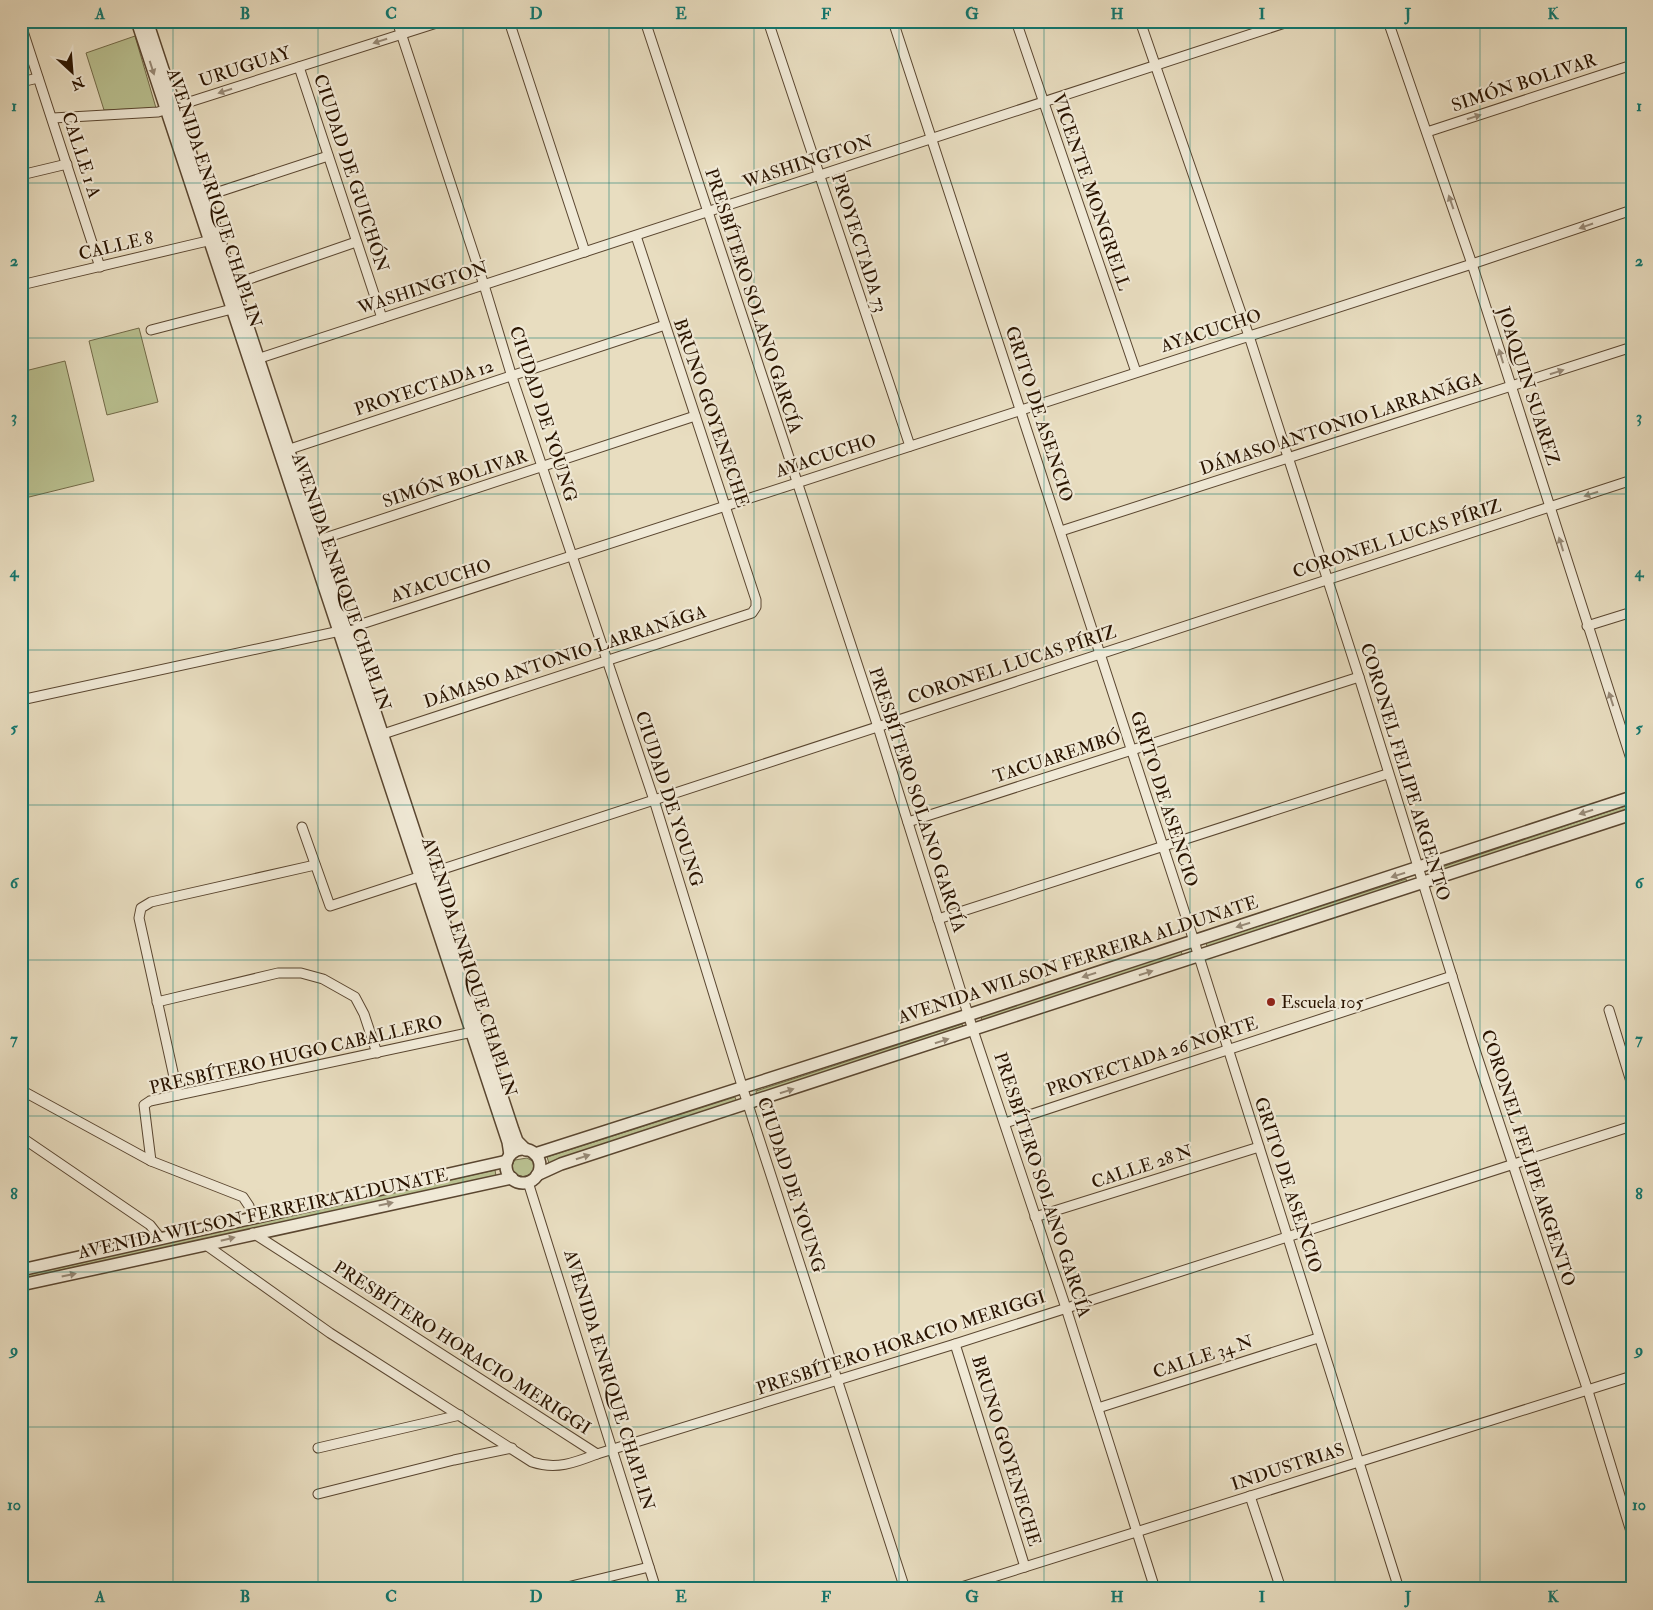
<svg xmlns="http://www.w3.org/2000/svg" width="1653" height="1610" font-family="'IM FELL Double Pica',serif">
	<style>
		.green { fill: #b9c090; stroke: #726a48 }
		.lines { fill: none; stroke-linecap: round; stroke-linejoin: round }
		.minor-casing { stroke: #5a4630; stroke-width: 11 }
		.tertiary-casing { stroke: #5a4630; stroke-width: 14 }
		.minor { stroke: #f0e9d6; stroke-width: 9 }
		.tertiary { stroke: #f0e9d6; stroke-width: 11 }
		.oneway { fill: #978976 }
		.grid { fill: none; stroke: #0f766e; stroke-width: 1; stroke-opacity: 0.55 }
		.poi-dot { fill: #8f2418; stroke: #f0e9d6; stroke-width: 2 }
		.labels { text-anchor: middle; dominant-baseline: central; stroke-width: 4.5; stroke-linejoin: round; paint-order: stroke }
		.street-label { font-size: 18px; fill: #2a1400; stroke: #f0e9d6 }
		.poi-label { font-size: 18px; fill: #2a1400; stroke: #f0e9d6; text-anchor: start }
		.neatline { fill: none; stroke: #0f766e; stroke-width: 2 }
		.grid-label { font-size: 16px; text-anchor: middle; font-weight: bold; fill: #0f766e }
	</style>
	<rect width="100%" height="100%" fill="#e8ddc0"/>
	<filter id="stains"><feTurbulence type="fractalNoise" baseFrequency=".004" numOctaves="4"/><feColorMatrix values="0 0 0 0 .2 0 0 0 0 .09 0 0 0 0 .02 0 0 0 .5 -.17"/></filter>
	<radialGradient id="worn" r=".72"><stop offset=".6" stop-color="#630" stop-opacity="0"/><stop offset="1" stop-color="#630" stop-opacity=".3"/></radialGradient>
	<g class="green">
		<path d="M135 36 156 108 104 110 86 53Z"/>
		<path d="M139 328 158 402 107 415 89 341Z"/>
		<path d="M65 361 94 481 21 499V372Z"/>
		<path d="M1631 804 1632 810 1432 877 1430 871Z"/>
		<path d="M1406 879 1408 885 1208 949 1206 943Z"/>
		<path d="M1181 951 1183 957 983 1023 981 1017Z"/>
		<path d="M962 1024 964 1030 757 1097 756 1091Z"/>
		<path d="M735 1097 737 1103 549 1163 547 1157Z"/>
		<path d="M527 1158 536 1163 535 1172 524 1177 512 1173 510 1168 515 1160Z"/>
		<path d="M495 1170 496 1176 21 1281V1275Z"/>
	</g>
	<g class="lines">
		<g class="minor-casing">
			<g id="minor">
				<path d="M397 21 484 285 512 377 654 800 743 1089 905 1589"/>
				<path d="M509 21 585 252"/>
				<path d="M645 21 878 727 973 1030 1066 1308 1155 1589"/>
				<path d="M768 21 910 446"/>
				<path d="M893 21 1194 941 1399 1589"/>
				<path d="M1016 21 1136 372"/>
				<path d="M1140 21 1249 336 1359 677 1474 1047 1588 1391 1632 1535"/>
				<path d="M1388 21 1472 264 1632 762"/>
				<path d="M21 25 100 267"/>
				<path d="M299 67 382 318"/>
				<path d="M21 82 38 78"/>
				<path d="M53 118 158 112 443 21"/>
				<path d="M1427 132 1632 65"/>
				<path d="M21 175 67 164"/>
				<path d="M200 198 328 156"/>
				<path d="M21 285 216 239"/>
				<path d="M229 286 356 242"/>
				<path d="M151 330 232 309"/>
				<path d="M254 360 1291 21"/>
				<path d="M284 451 665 325"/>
				<path d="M1061 531 1632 347"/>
				<path d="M313 542 695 416"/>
				<path d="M1587 626 1632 612"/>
				<path d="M21 700 340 631 1472 264 1632 210"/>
				<path d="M377 736 752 613 756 607V600L636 236"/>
				<path d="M908 822 1359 677"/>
				<path d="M302 827 330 906 1632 480"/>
				<path d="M938 919 1387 774"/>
				<path d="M157 1002 278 973H301L323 979 355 997 364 1014 377 1053"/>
				<path d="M1609 1010 1632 1085"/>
				<path d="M21 1090 151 1161 243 1197 249 1206 252 1219"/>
				<path d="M178 1095 139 918 141 908 151 902 315 865"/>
				<path d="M1005 1123 1452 976"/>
				<path d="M21 1137 150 1225 161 1239"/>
				<path d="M151 1161 144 1105 150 1101 477 1031"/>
				<path d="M528 1182 656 1589"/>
				<path d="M1035 1217 1259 1147"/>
				<path d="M253 1233 597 1454 955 1344 1632 1126"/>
				<path d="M206 1245 330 1333 532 1462C556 1470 574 1463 597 1454"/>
				<path d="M955 1344 1025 1567"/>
				<path d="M1098 1408 1318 1338"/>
				<path d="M318 1448 460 1415"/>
				<path d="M318 1494 454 1460 512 1448"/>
				<path d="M1250 1496 1281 1589"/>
				<path d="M559 1589 649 1567"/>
				<path d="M955 1589 1632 1376"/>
			</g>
		</g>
		<g class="tertiary-casing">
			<g id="tertiary">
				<path d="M137 21 508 1142 510 1155"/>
				<path d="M147 21 513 1130 517 1141 526 1150"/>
				<circle cx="523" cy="1166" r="17"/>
				<path d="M535 1154 968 1015 1632 797"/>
				<path d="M537 1175 561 1164 1632 814"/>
				<path d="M21 1270 507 1161"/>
				<path d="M21 1285 512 1178"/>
			</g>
		</g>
		<use href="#minor" class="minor"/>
		<use href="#tertiary" class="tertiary"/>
	</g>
	<defs><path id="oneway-solid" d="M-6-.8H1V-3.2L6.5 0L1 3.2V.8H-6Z" transform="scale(1.25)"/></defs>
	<g class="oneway">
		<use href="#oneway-solid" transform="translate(380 41) rotate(162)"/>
		<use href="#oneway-solid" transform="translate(152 68) rotate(72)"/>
		<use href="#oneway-solid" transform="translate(225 91) rotate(162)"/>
		<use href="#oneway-solid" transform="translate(1474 117) rotate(-18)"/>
		<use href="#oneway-solid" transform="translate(1451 202) rotate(-109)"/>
		<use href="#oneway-solid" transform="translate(1586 226) rotate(161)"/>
		<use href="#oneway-solid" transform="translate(1501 356) rotate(-107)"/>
		<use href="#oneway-solid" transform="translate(1557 372) rotate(-18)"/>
		<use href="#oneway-solid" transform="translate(1591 494) rotate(162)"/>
		<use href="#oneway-solid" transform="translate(1561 544) rotate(-107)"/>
		<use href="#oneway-solid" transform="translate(1611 699) rotate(-108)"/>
		<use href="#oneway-solid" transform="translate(1586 812) rotate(162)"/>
		<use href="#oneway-solid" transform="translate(1398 875) rotate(162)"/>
		<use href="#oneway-solid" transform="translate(1243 925) rotate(162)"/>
		<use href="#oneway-solid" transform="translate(1146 973) rotate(-18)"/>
		<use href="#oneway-solid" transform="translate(1089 975) rotate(162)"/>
		<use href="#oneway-solid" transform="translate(942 1041) rotate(-18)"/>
		<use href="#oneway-solid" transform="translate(787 1091) rotate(-18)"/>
		<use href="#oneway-solid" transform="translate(583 1157) rotate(-18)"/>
		<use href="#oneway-solid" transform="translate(386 1204) rotate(-12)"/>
		<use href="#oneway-solid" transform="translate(228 1239) rotate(-14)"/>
		<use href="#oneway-solid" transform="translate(69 1275) rotate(-12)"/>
	</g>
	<path class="grid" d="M173 21V1589M318 21V1589M463 21V1589M609 21V1589M754 21V1589M899 21V1589M1044 21V1589M1190 21V1589M1335 21V1589M1480 21V1589M21 183H1632M21 338H1632M21 494H1632M21 650H1632M21 805H1632M21 960H1632M21 1116H1632M21 1272H1632M21 1427H1632"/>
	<circle class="poi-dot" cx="1271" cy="1002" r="5"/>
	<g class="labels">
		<g class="street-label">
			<text transform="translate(245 67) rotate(-18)">URUGUAY</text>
			<text transform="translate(1524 83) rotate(-18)">SIMÓN BOLIVAR</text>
			<text transform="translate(81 155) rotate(72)">CALLE 1 A</text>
			<text transform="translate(808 162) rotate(-18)">WASHINGTON</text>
			<text transform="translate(351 173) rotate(72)">CIUDAD DE GUICHÓN</text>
			<text transform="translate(1091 192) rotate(71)">VICENTE MONGRELL</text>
			<text transform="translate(214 198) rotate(72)">AVENIDA ENRIQUE CHAPLIN</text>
			<text transform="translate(859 243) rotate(72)">PROYECTADA 73</text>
			<text transform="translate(116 246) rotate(-13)">CALLE 8</text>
			<text transform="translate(423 288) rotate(-18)">WASHINGTON</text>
			<text transform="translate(753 301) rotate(72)">PRESBÍTERO SOLANO GARCÍA</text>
			<text transform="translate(1211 331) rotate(-18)">AYACUCHO</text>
			<text transform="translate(1528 386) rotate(72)">JOAQUIN SUAREZ</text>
			<text transform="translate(424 388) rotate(-18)">PROYECTADA 12</text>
			<text transform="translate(711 413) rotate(71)">BRUNO GOYENECHE</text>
			<text transform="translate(543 414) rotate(72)">CIUDAD DE YOUNG</text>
			<text transform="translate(1039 414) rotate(72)">GRITO DE ASENCIO</text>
			<text transform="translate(1341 424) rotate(-18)">DÁMASO ANTONIO LARRANÃGA</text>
			<text transform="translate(826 456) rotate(-18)">AYACUCHO</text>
			<text transform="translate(455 479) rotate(-18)">SIMÓN BOLIVAR</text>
			<text transform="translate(1397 539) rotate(-18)">CORONEL LUCAS PÍRIZ</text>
			<text transform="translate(441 581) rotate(-18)">AYACUCHO</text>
			<text transform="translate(341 582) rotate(71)">AVENIDA ENRIQUE CHAPLIN</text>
			<text transform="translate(565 657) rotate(-18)">DÁMASO ANTONIO LARRANÃGA</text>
			<text transform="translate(1012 665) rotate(-18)">CORONEL LUCAS PÍRIZ</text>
			<text transform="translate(1057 757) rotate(-18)">TACUAREMBÓ</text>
			<text transform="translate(1405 772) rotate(73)">CORONEL FELIPE ARGENTO</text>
			<text transform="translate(669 799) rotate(72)">CIUDAD DE YOUNG</text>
			<text transform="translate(1164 799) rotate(72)">GRITO DE ASENCIO</text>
			<text transform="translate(917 800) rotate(72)">PRESBÍTERO SOLANO GARCÍA</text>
			<text transform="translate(1078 960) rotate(-18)">AVENIDA WILSON FERREIRA ALDUNATE</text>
			<text transform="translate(469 967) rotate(72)">AVENIDA ENRIQUE CHAPLIN</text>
			<text transform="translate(296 1055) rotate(-13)">PRESBÍTERO HUGO CABALLERO</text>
			<text transform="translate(1152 1057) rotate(-18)">PROYECTADA 26 NORTE</text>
			<text transform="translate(1528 1158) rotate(72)">CORONEL FELIPE ARGENTO</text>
			<text transform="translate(1142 1167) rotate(-18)">CALLE 28 N</text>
			<text transform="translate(791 1185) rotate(72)">CIUDAD DE YOUNG</text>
			<text transform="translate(1042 1185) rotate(72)">PRESBÍTERO SOLANO GARCÍA</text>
			<text transform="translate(1288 1185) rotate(72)">GRITO DE ASENCIO</text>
			<text transform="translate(263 1214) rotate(-12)">AVENIDA WILSON FERREIRA ALDUNATE</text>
			<text transform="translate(901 1343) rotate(-18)">PRESBÍTERO HORACIO MERIGGI</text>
			<text transform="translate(462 1348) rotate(33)">PRESBÍTERO HORACIO MERIGGI</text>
			<text transform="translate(1203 1357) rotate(-18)">CALLE 34 N</text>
			<text transform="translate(609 1380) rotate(73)">AVENIDA ENRIQUE CHAPLIN</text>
			<text transform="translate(1006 1451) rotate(73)">BRUNO GOYENECHE</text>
			<text transform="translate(1288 1467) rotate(-18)">INDUSTRIAS</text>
		</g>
		<g class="poi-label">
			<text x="1281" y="1002">Escuela 105</text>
		</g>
	</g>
	<rect width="1653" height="1610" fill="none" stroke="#e8ddc0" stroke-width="55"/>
	<g transform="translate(72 72) rotate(154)" stroke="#f0e9d6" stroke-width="4" paint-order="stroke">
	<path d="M0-4L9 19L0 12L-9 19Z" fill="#2a1400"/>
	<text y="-8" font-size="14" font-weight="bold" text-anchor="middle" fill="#2a1400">N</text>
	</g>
	<rect x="28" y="28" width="1598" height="1554" class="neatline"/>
	<g class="grid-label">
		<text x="100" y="19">A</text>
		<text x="245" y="19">B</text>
		<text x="391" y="19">C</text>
		<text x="536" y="19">D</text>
		<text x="681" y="19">E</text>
		<text x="826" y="19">F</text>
		<text x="972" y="19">G</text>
		<text x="1117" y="19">H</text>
		<text x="1262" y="19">I</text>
		<text x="1408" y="19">J</text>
		<text x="1553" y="19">K</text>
		<text x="14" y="111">1</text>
		<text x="1639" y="111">1</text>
		<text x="14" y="266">2</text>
		<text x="1639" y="266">2</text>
		<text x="14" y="422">3</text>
		<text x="1639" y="422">3</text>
		<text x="14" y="577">4</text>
		<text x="1639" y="577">4</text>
		<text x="14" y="733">5</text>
		<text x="1639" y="733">5</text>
		<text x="14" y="888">6</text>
		<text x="1639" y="888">6</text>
		<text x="14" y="1044">7</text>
		<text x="1639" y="1044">7</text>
		<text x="14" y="1199">8</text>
		<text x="1639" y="1199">8</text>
		<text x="14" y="1355">9</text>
		<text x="1639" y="1355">9</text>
		<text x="14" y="1510">10</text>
		<text x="1639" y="1510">10</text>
		<text x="100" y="1602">A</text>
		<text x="245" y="1602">B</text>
		<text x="391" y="1602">C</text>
		<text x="536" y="1602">D</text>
		<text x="681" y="1602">E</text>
		<text x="826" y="1602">F</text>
		<text x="972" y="1602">G</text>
		<text x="1117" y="1602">H</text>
		<text x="1262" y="1602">I</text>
		<text x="1408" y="1602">J</text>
		<text x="1553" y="1602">K</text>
	</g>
	<rect width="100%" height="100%" filter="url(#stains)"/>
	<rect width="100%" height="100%" fill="url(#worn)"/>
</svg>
